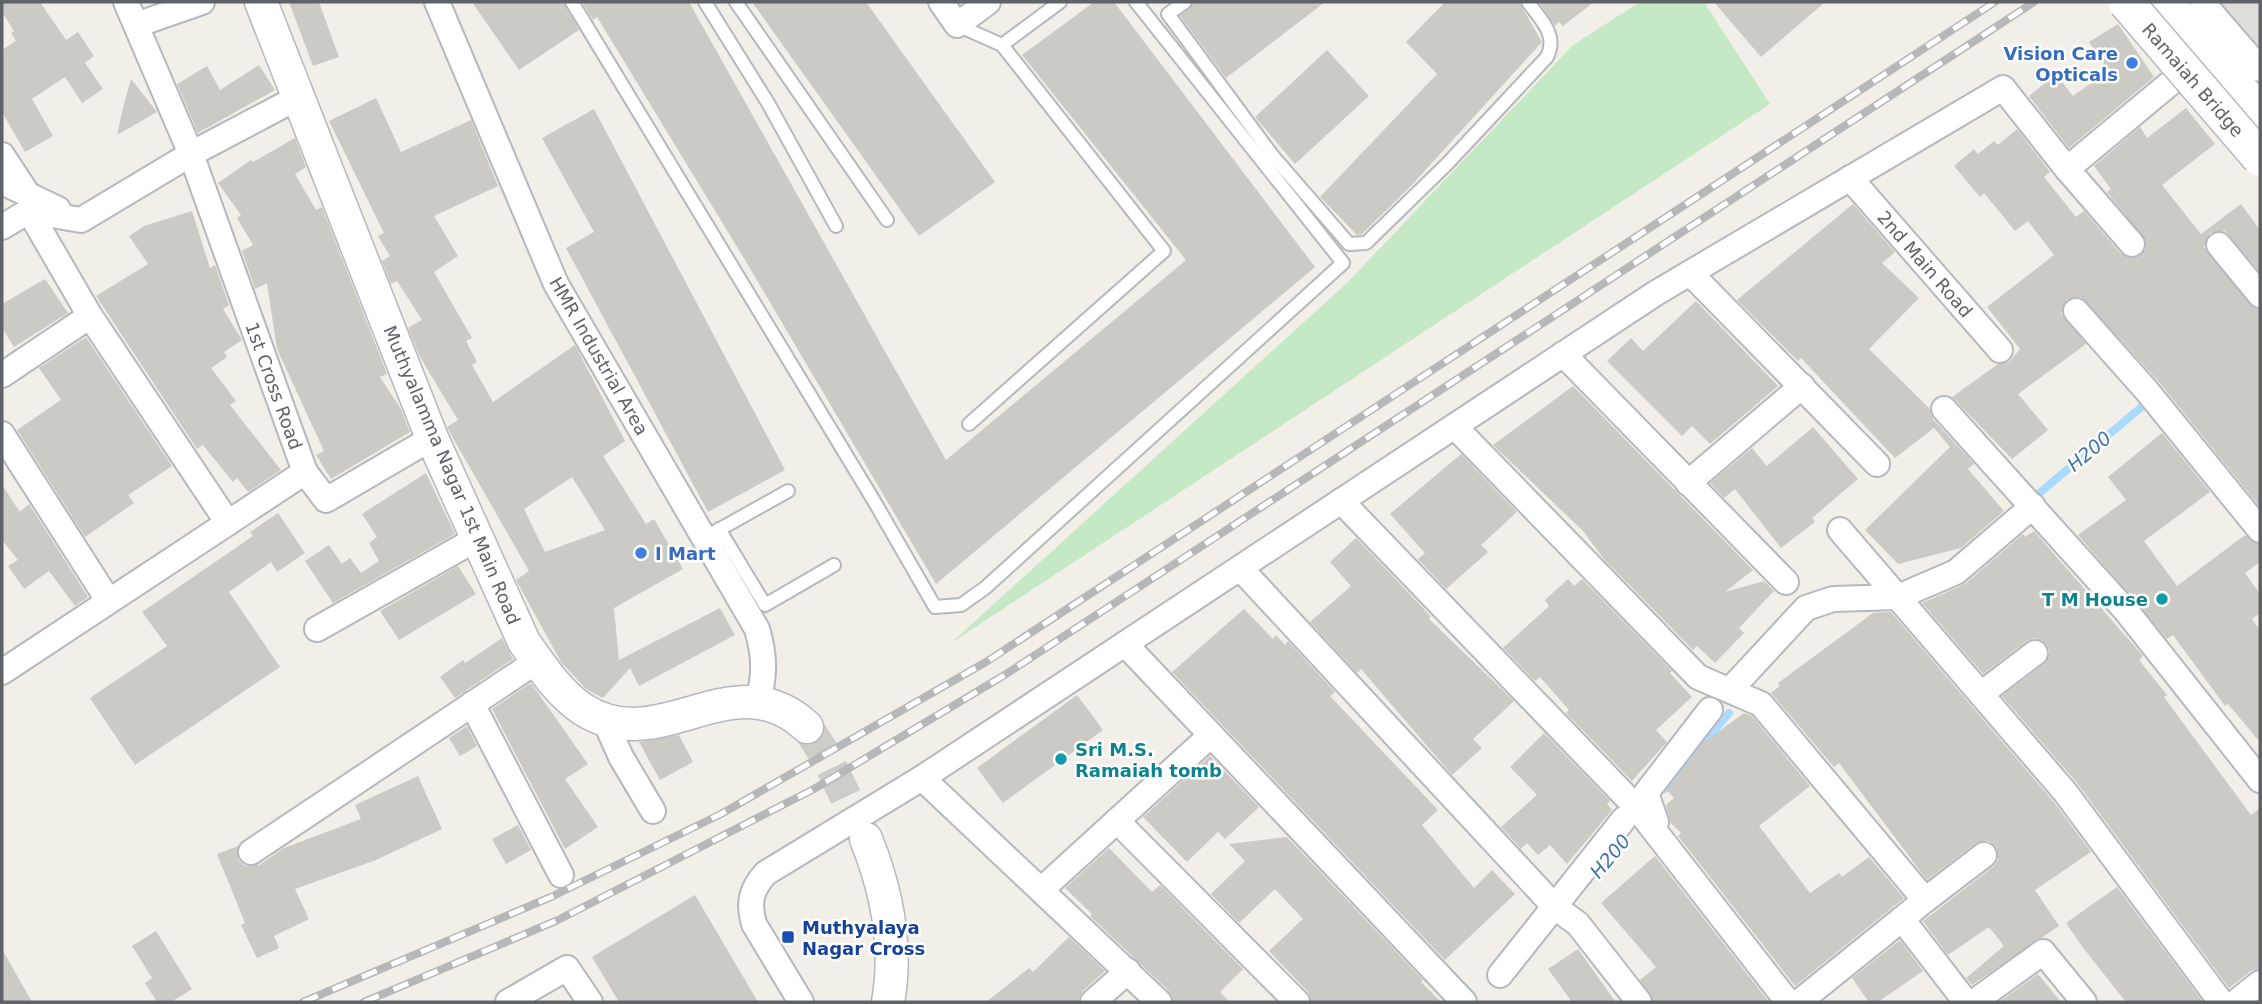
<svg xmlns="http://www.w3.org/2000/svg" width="2262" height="1004" font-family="'DejaVu Sans',sans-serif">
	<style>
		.industrial { fill: #e0deda }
		.green { fill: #c5e8c5 }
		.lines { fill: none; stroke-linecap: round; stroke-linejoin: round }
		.stream { stroke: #aadaff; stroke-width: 8 }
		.building { fill: #cccac5; fill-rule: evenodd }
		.tertiary-tunnel { stroke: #ccccc8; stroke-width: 32; stroke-dasharray: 32 16; stroke-linecap: butt }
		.service-casing { stroke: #b5b8bc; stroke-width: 16 }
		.minor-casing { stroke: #b5b8bc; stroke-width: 28 }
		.tertiary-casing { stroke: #b5b8bc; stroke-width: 35 }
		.secondary-casing { stroke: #b6babf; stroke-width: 38 }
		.service { stroke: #fff; stroke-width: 12 }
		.minor { stroke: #fff; stroke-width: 24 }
		.tertiary { stroke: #fff; stroke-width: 32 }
		.secondary { stroke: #fff; stroke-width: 35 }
		.rail-casing { stroke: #b6b7b8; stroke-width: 8 }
		.rail { stroke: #fff; stroke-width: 5; stroke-dasharray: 16; stroke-linecap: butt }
		.secondary-bridge-casing { stroke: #b6babf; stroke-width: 38; stroke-linecap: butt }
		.secondary-bridge { stroke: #fff; stroke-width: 35 }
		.shop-dot { fill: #3f7fe0; stroke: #fff; stroke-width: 2.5 }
		.culture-dot { fill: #0f9aa8; stroke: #fff; stroke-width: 2.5 }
		.transit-dot { fill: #1a4fb4; stroke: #fff; stroke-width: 2.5 }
		.labels { text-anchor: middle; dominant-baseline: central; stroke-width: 5; stroke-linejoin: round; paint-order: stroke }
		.shop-label { font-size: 18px; font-weight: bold; fill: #366cbe; stroke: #fff; text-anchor: end }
		.street-label { font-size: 18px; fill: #5f6368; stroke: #fff }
		.culture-label { font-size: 18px; font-weight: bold; fill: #0d838f; stroke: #fff; text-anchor: end }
		.transit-label { font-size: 18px; font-weight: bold; fill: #164399; stroke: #fff; text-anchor: start }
		.water-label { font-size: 19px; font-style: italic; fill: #4174aa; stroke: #fff }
	</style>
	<rect width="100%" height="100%" fill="#f1efe8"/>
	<path class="industrial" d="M2204 2H2260V66Z"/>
	<path class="green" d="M1640 2H1704L1770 104 951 643 1348 282 1573 45Z"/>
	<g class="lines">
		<g class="stream">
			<path d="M2030 501 2151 399"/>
			<path d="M1665 789 1729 713"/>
		</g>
	</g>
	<g class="building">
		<path d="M2 2H40L66 40 78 32 94 56 85 63 103 89 82 103 65 77 32 99 53 136 25 152 2 112V50L16 41 11 33 14 31 2 12Z"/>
		<path d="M289 2H319L339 57 313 66Z"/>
		<path d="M472 2H563L579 30 519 70Z"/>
		<path d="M582 2H689L946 460 1186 260 1022 55 1094 2H1114L1315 267 936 584 745 260 597 17 593 20Z"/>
		<path d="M752 2H866L995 182 919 236Z"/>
		<path d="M1194 2H1325L1226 78 1180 16Z"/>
		<path d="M1445 2H1519L1542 42 1411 186 1362 234 1357 235 1320 197 1437 74 1406 42Z"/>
		<path d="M1539 2H1594L1563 26 1559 22 1555 26Z"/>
		<path d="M1714 2H1825L1761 57Z"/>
		<path d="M2118 24 2154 77 2069 148 2029 96 2056 74 2073 96 2109 71 2089 42Z"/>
		<path d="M1327 50 1369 96 1295 164 1255 117Z"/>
		<path d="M259 65 275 90 198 133 177 84 207 66 220 90Z"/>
		<path d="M131 79 157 112 117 135 124 104Z"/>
		<path d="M376 98 401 152 471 120 498 186 434 216 458 256 434 272 472 338 466 341 477 362 472 365 493 402 575 345 625 441 603 456 646 524 654 519 683 569 614 608 619 660 720 608 735 635 639 686 630 668 603 698 586 689 561 662 516 580 529 571 449 431 447 427 458 420 420 357 408 328 422 320 397 281 391 284 382 261 390 256 378 236 384 233 329 121ZM572 477 605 530 545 552 524 509Z"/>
		<path d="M2186 108 2215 144 2162 185 2201 234 2241 204 2260 230V272L2225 231 2210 233 2204 247 2249 304 2260 310V507L2158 381 2081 297 2067 299 2061 313 2086 344 2018 394 2048 430 2012 459 1952 397 1998 364 2009 362 2020 349 1987 307 2054 255 2028 221 2015 231 1984 193 1980 197 1954 166 1974 149 1978 154 1994 141 1998 145 2017 129 2050 172 2044 177 2076 217 2084 211 2121 254 2135 258 2146 249V241L2107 192 2111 189 2094 166 2140 127 2147 138Z"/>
		<path d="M594 109 785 470 708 512 566 248 594 232 542 138Z"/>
		<path d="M295 138 306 167 295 174 316 210 322 207 387 374 380 377 401 409 410 432 331 479 316 455 324 451 277 349 267 283 255 289 242 251 253 245 237 218 241 215 218 183 251 160 253 162Z"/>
		<path d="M1853 204 1895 252 1882 263 1919 298 1869 349 1930 409 1933 419 1974 464 1968 469 2004 511 1961 548 1898 564 1865 530 1950 447 1934 428 1895 458 1801 358 1798 361 1737 300Z"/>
		<path d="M192 211 210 268 215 265 229 305 223 309 242 340 224 352 227 357 211 368 236 401 230 405 281 470 248 492 237 478 233 482 203 445 197 449 96 296 148 264 129 236 144 226Z"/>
		<path d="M45 279 68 313 14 347 2 328V304Z"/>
		<path d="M1696 301 1778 386 1710 444 1692 426 1682 436 1607 361 1631 338 1643 351Z"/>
		<path d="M86 337 172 466 128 495 134 503 85 537 17 430 61 400 39 368Z"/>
		<path d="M1573 386 1753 570 1725 592 1764 581 1774 591 1739 628 1744 633 1715 663 1697 646 1693 650 1604 559 1583 531 1493 445Z"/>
		<path d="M1813 427 1858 479 1812 518 1815 522 1781 548 1735 489 1724 498 1710 483 1752 448 1767 466Z"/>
		<path d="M2162 433 2210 492 2144 541 2177 586 2245 535 2260 545V562L2245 573 2260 594V613L2252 619 2260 630V742L2228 704 2225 706 2173 635 2167 639 2078 535 2126 500 2108 477Z"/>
		<path d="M1461 454 1517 512 1481 545 1488 552 1446 589 1418 559 1425 553 1390 514Z"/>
		<path d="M426 473 455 534 333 603 305 561 329 545 342 564 350 558 361 573 379 561 369 543 377 537 362 514Z"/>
		<path d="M2 485 20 512 29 504 88 597 75 606 49 571 24 589 8 566 18 560 2 540Z"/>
		<path d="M278 513 305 553 277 572 271 562 229 592 280 667 135 765 90 698 167 646 142 612 253 536 250 532Z"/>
		<path d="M2034 531 2143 656 2139 660 2167 695 2164 697 2251 815 2260 808V968L2251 971 2229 988 2077 783 2002 696 2044 664 2050 652 2046 644 2034 638 2027 641 1983 674 1922 603 1965 584 2023 534 2025 537Z"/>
		<path d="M1356 538 1424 609 1431 617 1429 619 1514 701 1473 739 1482 748 1452 775 1361 669 1357 673 1310 622 1351 586 1330 562Z"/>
		<path d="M458 566 476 594 399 640 380 611Z"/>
		<path d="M1568 579 1574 586 1582 579 1672 671 1670 673 1692 697 1656 730 1667 742 1632 781 1566 713 1569 710 1540 677 1535 681 1503 648 1549 606 1545 600Z"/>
		<path d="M1244 609 1273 639 1276 635 1285 645 1288 641 1335 692 1330 696 1438 810 1422 825 1474 888 1492 870 1515 894 1445 960 1172 672Z"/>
		<path d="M1891 612 2053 801 2091 852 2035 890 2059 926 1972 985 1966 978 2004 946 1989 927 1948 955 1923 921 1994 866 1998 860 1996 847 1989 841 1976 843 1927 880 1839 763 1834 767 1771 693 1780 686 1778 683 1873 613Z"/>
		<path d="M502 638 513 659 455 698 440 677 463 660 465 663Z"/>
		<path d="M531 683 588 764 565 779 598 827 565 849 492 709Z"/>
		<path d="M1077 695 1103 730 1003 803 977 768Z"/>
		<path d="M1744 713 1752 716 1810 786 1759 826 1810 893 1839 873 1842 877 1869 857 1904 898 1795 986 1678 836 1681 833 1670 822 1666 805 1674 798 1667 790 1703 743Z"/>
		<path d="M467 726 477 746 460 756 449 738Z"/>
		<path d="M1544 733 1610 801 1607 804 1612 810 1567 864 1550 845 1538 855 1527 843 1521 849 1501 827 1537 795 1510 767Z"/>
		<path d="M679 735 693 762 660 780 639 742Z"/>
		<path d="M1210 756 1259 807 1225 839 1218 832 1187 862 1143 817Z"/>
		<path d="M418 776 442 829 376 860 295 889 309 919 274 936 279 948 257 958 241 925 245 923 217 854 238 846 239 861 245 866 259 865 284 848 361 819 355 805Z"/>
		<path d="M518 825 531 850 506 864 492 839Z"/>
		<path d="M1287 837 1423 980 1421 982 1441 1002H1311L1308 992 1269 951 1303 919 1275 889 1239 923 1211 894 1245 861 1229 844Z"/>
		<path d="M1109 848 1152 892 1160 885 1243 969 1220 992 1230 1002H1173L1169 991 1090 916 1092 914 1065 888Z"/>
		<path d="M1655 856 1769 1002H1654L1640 980 1656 967 1601 903Z"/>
		<path d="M2117 887 2203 1002H2126L2084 949 2066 923Z"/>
		<path d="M695 895 758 1002H619L592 957Z"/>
		<path d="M156 931 192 989 171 1002H157L145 983 152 978 132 946Z"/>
		<path d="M1069 937 1105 971 1083 991 1079 1002H986L1029 968 1033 972Z"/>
		<path d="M1900 940 1923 971 1878 1002H1869L1852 978Z"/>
		<path d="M2 949 32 1002H2Z"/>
		<path d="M1578 949 1615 1001 1620 1002H1572L1548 969Z"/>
		<path d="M2038 974 2061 1002H1999Z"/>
	</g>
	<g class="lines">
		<path class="tertiary-tunnel" d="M807 727 826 756 866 839"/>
		<g class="service-casing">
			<g id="service">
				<path d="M572 2 874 501 935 607 961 605 985 588 1343 263 1136 2"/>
				<path d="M705 2 768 103 836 226"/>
				<path d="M736 2 887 220"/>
				<path d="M1185 2 1168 14 1272 155 1349 244 1366 243 1447 164 1547 57C1558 35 1541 20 1528 2"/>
				<path d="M957 25 1002 45 1164 251 969 424"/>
				<path d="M1002 45 1060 2"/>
				<path d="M719 529 765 605 834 565"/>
				<path d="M713 533 788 491"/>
			</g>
		</g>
		<g class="minor-casing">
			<g id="minor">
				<path d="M437 2 556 284 757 629C765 656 765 675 758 701"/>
				<path d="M941 2 957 25 988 2"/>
				<path d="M2202 2 2260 69"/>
				<path d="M136 25 202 2"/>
				<path d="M2 155 27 193"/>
				<path d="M2067 169 2132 244"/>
				<path d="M1850 178 2000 350"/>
				<path d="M2 182 58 209"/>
				<path d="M29 211 90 316 228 523"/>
				<path d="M2 227 29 211 81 220 191 154 297 98"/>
				<path d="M2219 245 2260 295"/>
				<path d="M1690 273 1877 464"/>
				<path d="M2076 311 2147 391 2260 530"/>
				<path d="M1563 354 1786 582"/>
				<path d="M2 375 90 316"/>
				<path d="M1944 409 2127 612 2260 780"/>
				<path d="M1456 428 1698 677 1761 704 1925 900 1902 919 1966 1002"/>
				<path d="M2 434 108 600"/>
				<path d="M305 472 326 500 432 438"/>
				<path d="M1688 483 1802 386"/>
				<path d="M1341 501 1636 807 1788 1002"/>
				<path d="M1840 530 2065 792 2221 1002"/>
				<path d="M1240 568 1555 907 1578 924 1639 1002"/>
				<path d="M317 629 478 538"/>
				<path d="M1125 644 1464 1002"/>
				<path d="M2 672 305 472 191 154 126 2"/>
				<path d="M1730 690 1806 608 1833 599 1898 597 1956 572 2033 506"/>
				<path d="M1981 694 2035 653"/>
				<path d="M472 704 561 875"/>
				<path d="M605 721 621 757 653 811"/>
				<path d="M922 778 1159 1002"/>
				<path d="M1117 821 1297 1002"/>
				<path d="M1656 822 1646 793 1710 710"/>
				<path d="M251 852 537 661"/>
				<path d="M1041 890 1211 735"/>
				<path d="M1925 900 1984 855"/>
				<path d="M1500 975 1624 819"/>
				<path d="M508 1002 567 968 590 1002"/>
				<path d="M801 1002 754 924C748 903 751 889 766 873L922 778 1656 293 2003 88 2067 169 2174 80"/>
				<path d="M1093 1002 1128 971"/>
				<path d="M1799 1002 1902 919"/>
				<path d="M1974 1002 2043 952 2084 1002"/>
				<path d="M2236 1002 2260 983"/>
			</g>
		</g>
		<g class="tertiary-casing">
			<g id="tertiary">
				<path d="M261 2 432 438 524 642C541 666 559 694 584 710 662 759 733 658 807 727"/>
				<path d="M866 839C887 891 898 946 888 1002"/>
			</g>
		</g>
		<g class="secondary-casing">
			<path id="secondary" d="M2165 2 2260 113"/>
		</g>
		<use href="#service" class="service"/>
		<use href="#minor" class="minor"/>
		<use href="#tertiary" class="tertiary"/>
		<use href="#secondary" class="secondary"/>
		<g class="rail-casing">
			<g id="rail">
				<path d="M303 1002 551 897 721 814 986 662 1995 2"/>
				<path d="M364 1002 558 920 814 789 1003 676 2034 2"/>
			</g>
		</g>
		<use href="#rail" class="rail"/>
		<g class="secondary-bridge-casing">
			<path id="secondary-bridge" d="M2126 2 2260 158"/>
		</g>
		<use href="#secondary-bridge" class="secondary-bridge"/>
	</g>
	<g class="shop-dot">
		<circle cx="2132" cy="63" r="7"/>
		<circle cx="641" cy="553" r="7"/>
	</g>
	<g class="culture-dot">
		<circle cx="2162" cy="599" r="7"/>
		<circle cx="1061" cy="759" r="7"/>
	</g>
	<rect class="transit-dot" x="781" y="930" width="14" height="14" rx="3.5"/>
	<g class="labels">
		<g class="shop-label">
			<text x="2118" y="53">Vision Care<tspan x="2118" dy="21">Opticals</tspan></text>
			<text x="655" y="553" text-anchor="start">I Mart</text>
		</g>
		<g class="street-label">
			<text transform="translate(2193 80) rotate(49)">Ramaiah Bridge</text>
			<text transform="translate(1925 264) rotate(49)">2nd Main Road</text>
			<text transform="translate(599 356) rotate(60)">HMR Industrial Area</text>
			<text transform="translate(274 386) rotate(70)">1st Cross Road</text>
			<text transform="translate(452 475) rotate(67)">Muthyalamma Nagar 1st Main Road</text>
		</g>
		<g class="culture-label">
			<text x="2148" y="599">T M House</text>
			<text x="1075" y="749" text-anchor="start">Sri M.S.<tspan x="1075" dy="21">Ramaiah tomb</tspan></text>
		</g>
		<g class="transit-label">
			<text x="802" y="927">Muthyalaya<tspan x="802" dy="21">Nagar Cross</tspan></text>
		</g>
		<g class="water-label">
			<text transform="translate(2089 451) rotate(-40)">H200</text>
			<text transform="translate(1610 856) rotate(-50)">H200</text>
		</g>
	</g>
	<rect width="2262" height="1004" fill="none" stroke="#5f6368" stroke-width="7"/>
</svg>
